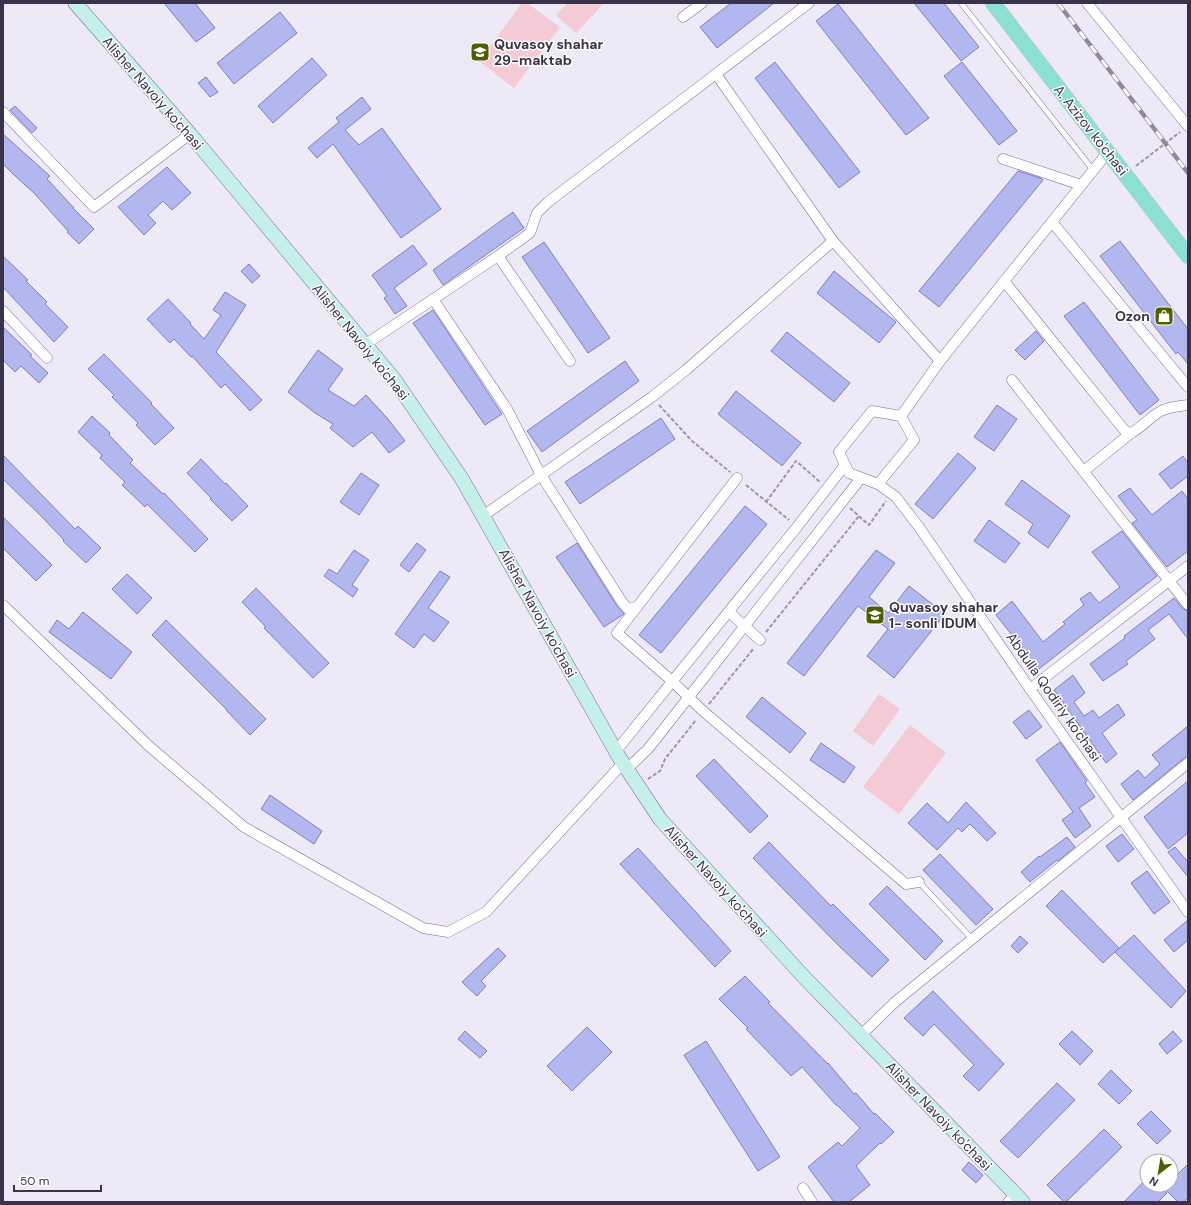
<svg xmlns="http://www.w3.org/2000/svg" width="1191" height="1205" font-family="'DM Sans',sans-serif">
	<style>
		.green { fill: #f3cad5 }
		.building { fill: #b2b7f0; stroke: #7d81bc }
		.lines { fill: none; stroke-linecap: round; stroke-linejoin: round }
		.lane-casing { stroke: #7e69a3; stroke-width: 6 }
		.street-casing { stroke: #7e69a3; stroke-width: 11 }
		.secondary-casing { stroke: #7e69a3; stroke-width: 15 }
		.primary-casing { stroke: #c8c5cc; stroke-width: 16 }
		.path { stroke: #9c96a8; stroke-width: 2; stroke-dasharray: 4 2; stroke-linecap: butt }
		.lane { stroke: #fff; stroke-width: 5 }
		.street { stroke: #fff; stroke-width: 10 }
		.secondary { stroke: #c5efe9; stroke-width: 14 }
		.primary { stroke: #8be0d3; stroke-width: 15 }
		.rail-casing { stroke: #90899c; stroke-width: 4.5 }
		.rail { stroke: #fff; stroke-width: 3; stroke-dasharray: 9; stroke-linecap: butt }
		.labels { text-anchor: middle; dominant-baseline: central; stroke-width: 3; stroke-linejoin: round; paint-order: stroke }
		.poi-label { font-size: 14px; font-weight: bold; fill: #3a314a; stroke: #fff; text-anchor: start }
		.street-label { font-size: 14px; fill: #3a314a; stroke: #fff }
	</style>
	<rect width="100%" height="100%" fill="#ede9f6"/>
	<g class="green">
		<path d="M522 3H527L560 27 514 88 479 61Z"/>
		<path d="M568 3H604L576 33 556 15Z"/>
		<path d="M879 694 900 709 873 746 853 731Z"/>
		<path d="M910 725 946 753 899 814 863 787Z"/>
	</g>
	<g class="building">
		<path d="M164 3H195L215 28 196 42Z"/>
		<path d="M731 3H774L717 48 700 27Z"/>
		<path d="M914 3H944L979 47 961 61Z"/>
		<path d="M838 4 929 118 906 135 816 21Z"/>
		<path d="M280 12 297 33 234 84 217 63Z"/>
		<path d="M312 58 327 75 273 123 258 106Z"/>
		<path d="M775 62 860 172 839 188 755 78Z"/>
		<path d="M962 62 1017 131 999 145 944 76Z"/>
		<path d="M206 77 218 92 210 97 198 83Z"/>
		<path d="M362 97 371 109 345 130 359 145 382 128 441 209 401 238 333 144 317 158 308 148 339 122 336 118Z"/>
		<path d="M15 106 37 128 32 133 10 110Z"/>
		<path d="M3 134 50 176 47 179 74 208H73L94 229 79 244 67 232 68 231 34 193 14 175 3 164Z"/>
		<path d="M167 167 191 193 172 210 163 201 148 215 156 223 144 235 118 207Z"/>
		<path d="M1018 171 1040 178 1043 180 939 307 919 291Z"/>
		<path d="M513 212 524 228 443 285 433 270Z"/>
		<path d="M1120 241 1188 329V364L1178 352 1176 354 1100 256Z"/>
		<path d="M544 242 610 338 588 353 522 257Z"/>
		<path d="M413 245 427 264 394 288 407 306 395 314 384 298 387 296 372 275Z"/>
		<path d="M3 256 28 280 26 281 47 302 45 304 68 327 54 342 3 287Z"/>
		<path d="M249 264 260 276 252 283 241 271Z"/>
		<path d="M834 271 896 322 879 343 817 293Z"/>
		<path d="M225 292 246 305 216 352 262 400 250 411 225 384 221 388 192 356 191 357 174 339 170 343 147 319 168 299 191 323 190 324 204 339 221 315 213 310Z"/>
		<path d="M1084 302 1159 400 1140 415 1064 316Z"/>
		<path d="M433 310 502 414 485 425 413 323Z"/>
		<path d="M3 327 32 355 30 356 48 373 39 383 21 366 15 372 3 360Z"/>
		<path d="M1036 331 1044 341 1025 360 1015 350Z"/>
		<path d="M787 332 850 383 834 402 771 351Z"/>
		<path d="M318 350 343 369 328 390 354 406 366 395 388 419 405 441 389 453 372 432 353 447 330 428 333 424 315 413 288 392Z"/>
		<path d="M104 354 152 403 151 404 174 428 155 445 136 425 138 423 112 397 114 395 88 369Z"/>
		<path d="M625 361 639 381 542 452 527 431Z"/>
		<path d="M736 391 801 443 782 466 718 414Z"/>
		<path d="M997 405 1017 419 994 451 974 437Z"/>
		<path d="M92 416 110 433 109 435 133 460 130 463 163 494 164 493 208 539 195 552 147 504 145 507 122 485 125 482 100 458 102 455 78 432Z"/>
		<path d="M661 418 675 439 580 504 565 482Z"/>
		<path d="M958 453 976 468 933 519 915 504Z"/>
		<path d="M3 455 75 529 78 526 101 548 86 563 63 541 64 540 42 517 3 479Z"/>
		<path d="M1183 456 1188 463V476L1171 489 1159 474Z"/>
		<path d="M201 459 225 484 226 483 248 506 232 521 210 499 211 498 187 473Z"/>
		<path d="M361 473 379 485 359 515 340 502Z"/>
		<path d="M1022 480 1070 516 1048 548 1028 533 1033 524 1005 504Z"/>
		<path d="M1130 488 1152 515 1182 491 1188 499V551L1167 567 1132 523 1137 520 1118 496Z"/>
		<path d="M745 506 767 524 661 653 639 635Z"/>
		<path d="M3 517 52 565 36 581 3 548Z"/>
		<path d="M989 520 1020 543 1005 563 974 541Z"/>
		<path d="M1122 531 1157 576 1039 669 996 615 1012 601 1043 642 1065 624 1063 622 1084 605 1080 599 1090 592 1099 603 1120 587 1092 552Z"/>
		<path d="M417 543 426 550 409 572 400 565Z"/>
		<path d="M577 543 617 606 624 614 604 627 556 557Z"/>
		<path d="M354 550 369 560 352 585 358 589 353 597 324 576 329 569 337 574Z"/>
		<path d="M876 550 895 563 869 597 888 613 909 586 945 614 894 678 867 656 888 629 858 606 804 676 787 663Z"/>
		<path d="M440 571 450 577 428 608 449 622 434 642 424 634 414 648 395 634Z"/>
		<path d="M127 574 152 598 137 614 112 589Z"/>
		<path d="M256 588 329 663 313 678 264 628 266 627 242 602Z"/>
		<path d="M1174 598 1183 609 1188 611V639L1169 614 1148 630 1155 639 1126 661 1128 664 1103 681 1090 664 1125 638 1124 636Z"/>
		<path d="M83 612 132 652 111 679 49 632 57 620 69 629Z"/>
		<path d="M166 620 266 719 250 735 226 710H227L152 635Z"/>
		<path d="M1073 675 1085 693 1074 702 1084 716 1093 710 1099 718 1118 704 1125 715 1102 733 1117 754 1106 763 1054 690Z"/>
		<path d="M762 697 806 733 790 753 746 717Z"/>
		<path d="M1029 710 1042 727 1026 739 1013 722Z"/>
		<path d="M1188 726V755L1133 800 1121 784 1138 770 1145 778 1160 764 1152 755Z"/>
		<path d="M1060 742 1087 781 1085 783 1095 797 1079 808 1091 826 1075 838 1062 820 1073 812 1036 760Z"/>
		<path d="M821 743 855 767 844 783 810 760Z"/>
		<path d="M714 759 768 816 750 833 696 776Z"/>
		<path d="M1188 781V833L1168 849 1144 817Z"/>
		<path d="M270 795 322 831 314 844 261 809Z"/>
		<path d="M966 802 996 833 987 841 970 824 962 832 958 828 937 850 908 823 927 803 948 823Z"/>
		<path d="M1122 834 1134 849 1118 862 1106 846Z"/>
		<path d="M1067 837 1075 847 1058 861 1057 860 1030 882 1021 872 1039 856 1040 857Z"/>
		<path d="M769 842 831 906 833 904 889 960 872 977 838 945 753 858Z"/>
		<path d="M1175 847 1188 862V877L1168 852Z"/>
		<path d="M638 848 731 951 715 967 620 864Z"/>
		<path d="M940 854 993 909 976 925 923 870Z"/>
		<path d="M1147 871 1170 902 1154 914 1131 883Z"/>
		<path d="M887 886 943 941 925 960 869 904Z"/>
		<path d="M1062 890 1119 948 1103 963 1046 906Z"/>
		<path d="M1188 920V940L1174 952 1164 940Z"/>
		<path d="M1134 935 1186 991 1171 1008 1115 952Z"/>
		<path d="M1020 936 1028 943 1018 953 1011 946Z"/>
		<path d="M498 948 506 956 481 981 486 986 477 996 462 982Z"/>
		<path d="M745 976 770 1002 768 1003 828 1064V1063L854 1094 856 1093 874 1114 875 1113 894 1132 881 1144 880 1143 856 1166 870 1185 849 1202H834L808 1167 838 1142 842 1146 860 1128 837 1105H836L802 1067 791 1076 746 1029 748 1028 719 999Z"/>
		<path d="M933 991 1004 1064 979 1091 963 1076 974 1065 934 1024 923 1036 904 1018Z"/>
		<path d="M587 1027 612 1052 572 1091 547 1066Z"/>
		<path d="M465 1031 487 1051 480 1058 458 1039Z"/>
		<path d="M1072 1031 1093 1051 1080 1065 1059 1044Z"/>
		<path d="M1173 1031 1182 1041 1167 1054 1159 1044Z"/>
		<path d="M706 1041 780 1157 758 1171 684 1055Z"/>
		<path d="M1111 1070 1132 1091 1119 1104 1098 1084Z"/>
		<path d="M1057 1083 1075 1100 1018 1158 1000 1141Z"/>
		<path d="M1151 1111 1171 1131 1157 1144 1137 1124Z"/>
		<path d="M1104 1129 1122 1147 1066 1202H1064L1047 1185Z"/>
		<path d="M969 1162 983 1175 976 1183 962 1170Z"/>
		<path d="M1188 1164V1198L1184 1202H1178L1164 1188 1167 1185H1171V1181Z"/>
		<path d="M1147 1178V1185H1158L1167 1193 1158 1202H1124Z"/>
	</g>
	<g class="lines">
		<g class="lane-casing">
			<g id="lane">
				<path d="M961 3 1093 170"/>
				<path d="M919 882 972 939"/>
			</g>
		</g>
		<g class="street-casing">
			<g id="street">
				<path d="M1087 3 1188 126"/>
				<path d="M683 17 702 3"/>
				<path d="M716 74 833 241 940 361"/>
				<path d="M3 112 94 207 190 134"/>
				<path d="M1003 159 1081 185"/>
				<path d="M1052 222 1188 387"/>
				<path d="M498 256 570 361"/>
				<path d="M1004 281 1125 431 1131 433C1142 428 1151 415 1163 410 1171 407 1179 406 1188 405"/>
				<path d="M433 299 507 409 541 475 622 602 628 609 637 607 737 478"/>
				<path d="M3 311 47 358"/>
				<path d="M366 344 498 256 530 233 537 213 548 202 809 3"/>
				<path d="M1012 380 1188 605"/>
				<path d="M872 411 901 416 914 440 878 484 849 473 839 452Z"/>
				<path d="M901 416 940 361 1108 152"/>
				<path d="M1084 471 1131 433"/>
				<path d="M878 484 896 497 919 527 1030 689 1188 912"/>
				<path d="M483 516 652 397 686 370 833 241"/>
				<path d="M3 605 150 747 244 827 423 928 448 932 486 912 623 763"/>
				<path d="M637 607 617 633 672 681 703 711 906 884 919 882"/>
				<path d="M729 612 760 640"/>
				<path d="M1030 689 1188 566"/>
				<path d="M616 751 797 527 845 465"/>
				<path d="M627 769 648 749 861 478"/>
				<path d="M861 1035 895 1002 1188 763"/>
				<path d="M803 1188 812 1202"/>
				<path d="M1008 1202 1016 1195"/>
			</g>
		</g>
		<g class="secondary-casing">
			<path id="secondary" d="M75 3 190 134 394 379 462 479 619 757 660 819 803 976 1023 1202"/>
		</g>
		<g class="primary-casing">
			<path id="primary" d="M993 3 1188 256"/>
		</g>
		<g class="path">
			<path d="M1136 166 1180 132"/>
			<path d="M659 405 692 441 730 472"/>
			<path d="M746 485 789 520"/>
			<path d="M766 502 796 461 820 482"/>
			<path d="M850 508 869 525 886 501"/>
			<path d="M766 632 859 516"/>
			<path d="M709 704 754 648"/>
			<path d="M648 779 660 771 665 759 696 720"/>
		</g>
		<use href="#lane" class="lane"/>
		<use href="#street" class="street"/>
		<use href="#secondary" class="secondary"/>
		<use href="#primary" class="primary"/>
		<g class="rail-casing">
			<path id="rail" d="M1058 3 1188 173"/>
		</g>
		<use href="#rail" class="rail"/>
	</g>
	<defs>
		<g id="school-square" transform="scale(1)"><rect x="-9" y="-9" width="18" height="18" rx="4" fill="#4e5e00" stroke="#fff"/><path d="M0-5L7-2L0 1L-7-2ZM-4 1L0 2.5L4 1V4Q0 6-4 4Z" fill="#fff"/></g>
		<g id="shop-square" transform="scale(1)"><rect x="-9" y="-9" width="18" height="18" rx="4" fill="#4e5e00" stroke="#fff"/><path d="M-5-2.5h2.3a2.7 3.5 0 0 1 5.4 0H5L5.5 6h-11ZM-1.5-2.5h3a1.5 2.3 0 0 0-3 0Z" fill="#fff"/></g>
	</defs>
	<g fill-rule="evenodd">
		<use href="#school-square" x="480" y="52"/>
		<use href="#shop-square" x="1164" y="316"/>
		<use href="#school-square" x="875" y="615"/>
	</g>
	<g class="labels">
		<g class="poi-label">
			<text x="494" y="44">Quvasoy shahar<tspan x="494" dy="16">29-maktab</tspan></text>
			<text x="1150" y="316" text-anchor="end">Ozon</text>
			<text x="889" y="607">Quvasoy shahar<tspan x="889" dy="16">1- sonli IDUM</tspan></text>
		</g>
		<g class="street-label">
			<text transform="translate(153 93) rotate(49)">Alisher Navoiy ko'chasi</text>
			<text transform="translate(1091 130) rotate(52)">A. Azizov ko'chasi</text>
			<text transform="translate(361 342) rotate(51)">Alisher Navoiy ko'chasi</text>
			<text transform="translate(538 613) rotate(61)">Alisher Navoiy ko'chasi</text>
			<text transform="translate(1054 697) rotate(55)">Abdulla Qodiriy ko'chasi</text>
			<text transform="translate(716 881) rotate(48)">Alisher Navoiy ko'chasi</text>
			<text transform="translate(939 1116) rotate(46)">Alisher Navoiy ko'chasi</text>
		</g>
	</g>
	<rect width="1191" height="1205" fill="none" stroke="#3a314a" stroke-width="8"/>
	<g transform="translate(1159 1173) rotate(211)"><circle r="19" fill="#ffffff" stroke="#b0adb7"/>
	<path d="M0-3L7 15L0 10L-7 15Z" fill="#4e5e00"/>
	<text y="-6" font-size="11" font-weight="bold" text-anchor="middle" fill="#3a314a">N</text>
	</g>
	<path d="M14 1185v6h87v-6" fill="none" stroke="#3a314a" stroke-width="2"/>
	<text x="20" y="1185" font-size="12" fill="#3a314a" stroke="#ffffff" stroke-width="3" paint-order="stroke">50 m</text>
</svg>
